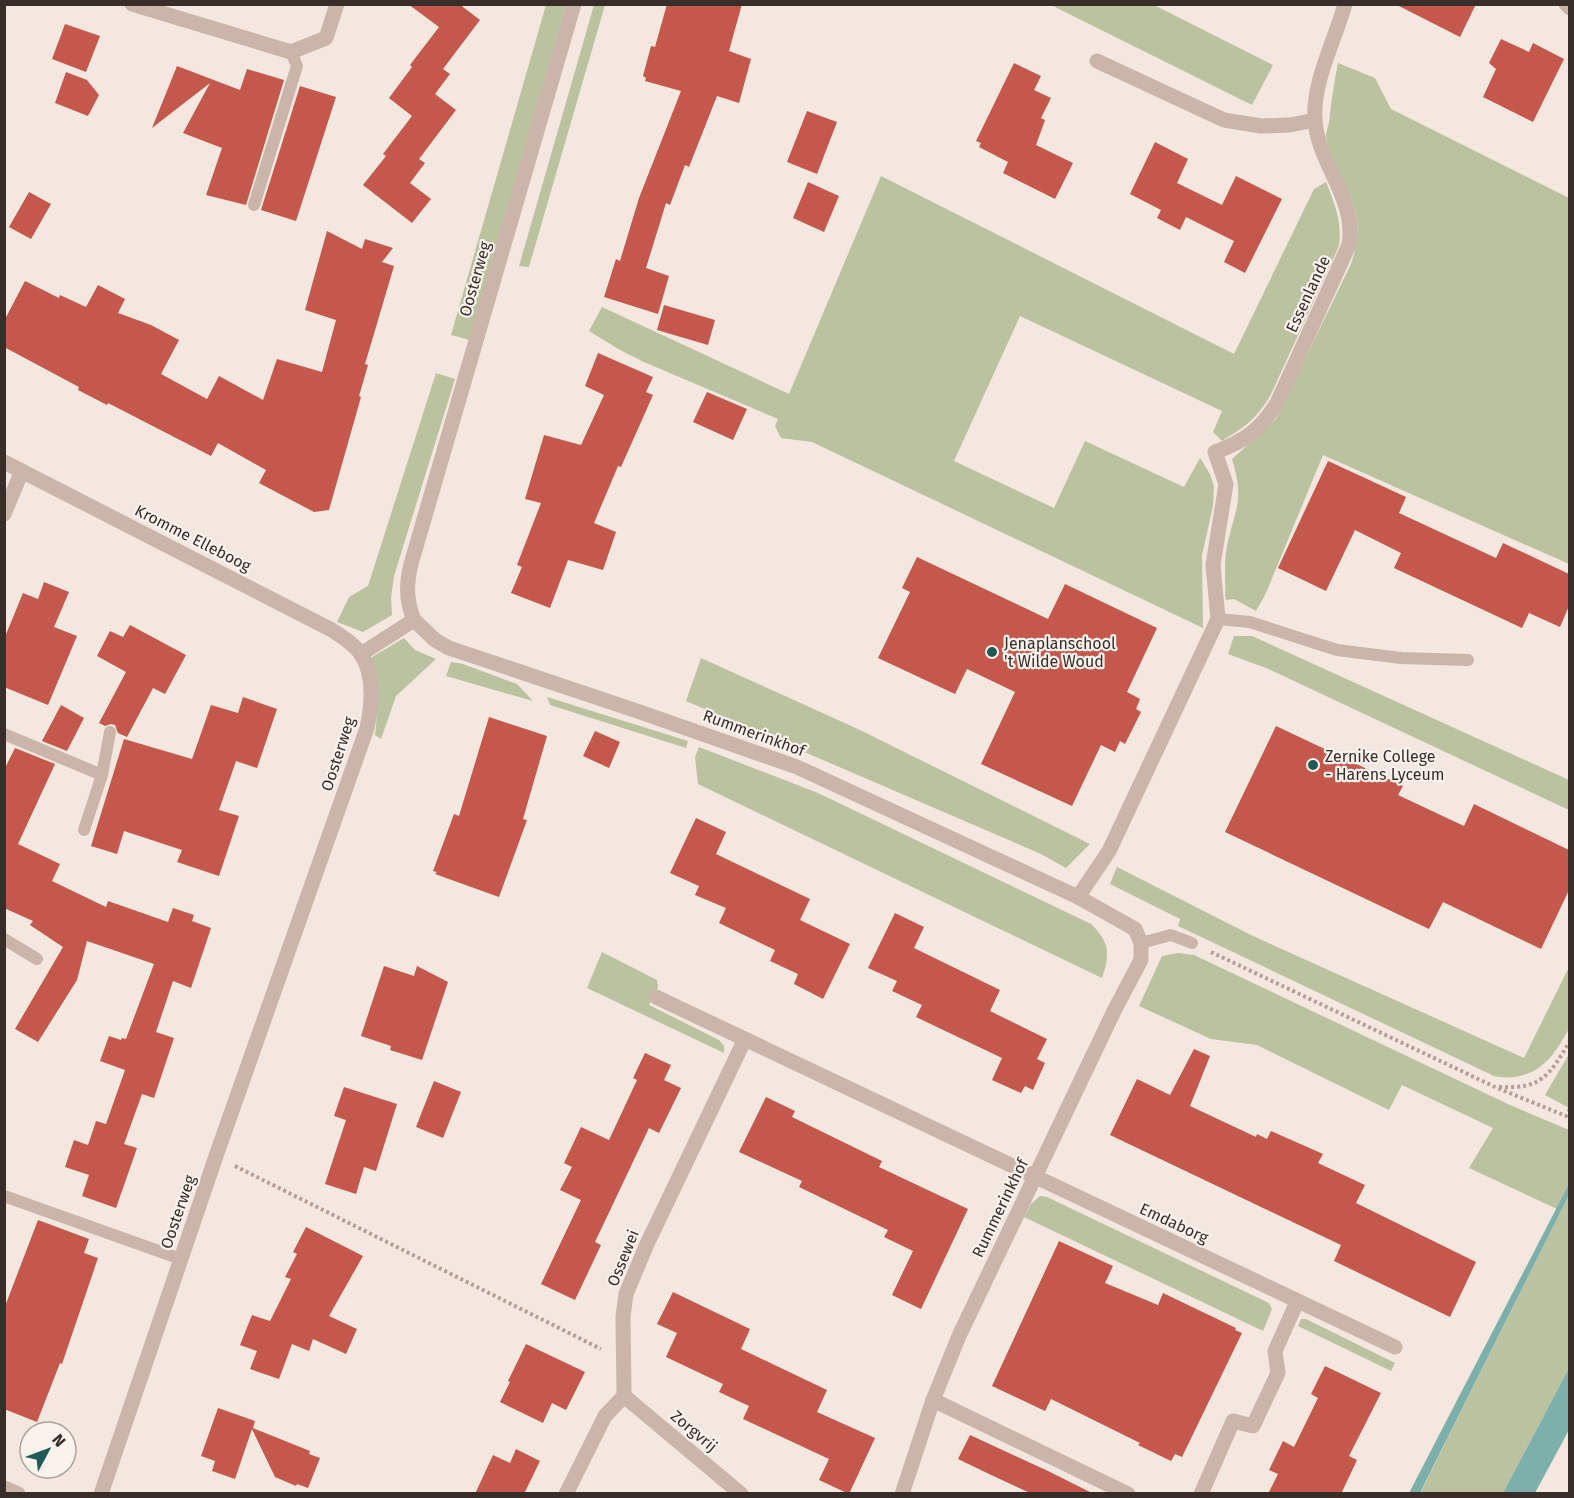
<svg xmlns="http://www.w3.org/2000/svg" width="1574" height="1498" font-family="'Fira Sans',sans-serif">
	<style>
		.green { fill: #bbc29f }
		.water { fill: #7eb0ab }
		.building { fill: #c4584c }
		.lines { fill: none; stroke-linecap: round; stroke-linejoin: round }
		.path { stroke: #b79f95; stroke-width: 4; stroke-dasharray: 3 3; stroke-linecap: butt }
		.service { stroke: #cbb5ab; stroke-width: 12 }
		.minor { stroke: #cbb5ab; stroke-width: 15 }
		.poi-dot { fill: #205a56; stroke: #faf2ec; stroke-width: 2 }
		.labels { text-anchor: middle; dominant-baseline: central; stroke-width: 4.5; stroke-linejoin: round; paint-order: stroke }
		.street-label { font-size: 16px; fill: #392d2a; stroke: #faf2ec }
		.poi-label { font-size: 16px; fill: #392d2a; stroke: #faf2ec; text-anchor: start }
	</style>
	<rect width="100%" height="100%" fill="#f3e7df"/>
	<g class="green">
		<path d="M546 5H566L470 340 451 335Z"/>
		<path d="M594 5H605L529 267 519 266Z"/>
		<path d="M1051 5H1154L1273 65 1252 105Z"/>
		<path d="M1338 63 1375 78 1391 109 1569 198V564L1323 455 1266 593 1256 611 1234 599 1226 600 1225 595C1226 581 1224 566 1226 552 1233 511 1246 504 1232 459L1276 419 1351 264C1372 202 1336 189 1326 136 1326 132 1328 127 1329 123 1331 102 1334 83 1338 63Z"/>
		<path d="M881 176 1234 354 1314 189 1326 182C1335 204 1342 222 1339 246L1271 394C1256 420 1247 425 1222 441L1213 432 1222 411 1020 316 954 461 1054 508 1085 441 1184 487 1200 458 1210 474 1214 487 1213 506 1202 555 1203 628 812 442 781 438 775 426 778 419 644 362 620 350 589 331 602 307 789 394Z"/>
		<path d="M436 373 455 379 394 576 391 598 392 615 363 632 337 622 349 597 368 586Z"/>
		<path d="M1234 636H1252L1569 780V810L1266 668 1228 654Z"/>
		<path d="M404 638 415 650 436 659 396 696 381 739 375 735C379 709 376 685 369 659Z"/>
		<path d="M701 658 860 730 1090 844 1066 868 1041 854 686 701Z"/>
		<path d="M451 662 463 664 517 684 533 701 446 676Z"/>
		<path d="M547 697 688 741 686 748 550 705Z"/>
		<path d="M699 747 818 793 1091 924C1110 942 1110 955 1102 978L698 784 695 757Z"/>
		<path d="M1117 867 1253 936 1524 1058 1569 967C1570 980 1572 1018 1569 1028 1567 1033 1563 1039 1560 1044 1545 1069 1523 1082 1494 1076L1178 926 1180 919 1110 884Z"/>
		<path d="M602 952 657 980 658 988 649 1005 719 1040 724 1046V1053L587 988Z"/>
		<path d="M1178 953 1194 955 1510 1105 1569 1130V1184L1557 1209 1469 1168 1493 1128 1402 1085 1389 1110 1257 1045 1211 1039 1139 1006 1162 956Z"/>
		<path d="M1569 1054V1108L1545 1095Z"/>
		<path d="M1569 1195V1368L1503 1493 1420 1494Z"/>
		<path d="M1040 1196 1047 1197 1269 1303 1272 1309 1263 1331 1024 1217 1031 1204Z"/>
		<path d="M1301 1319H1306L1395 1363 1391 1371 1298 1326Z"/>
	</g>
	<g class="water">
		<path d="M1569 1184V1195L1420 1493H1409Z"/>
		<path d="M1569 1368V1430L1535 1493H1503Z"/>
	</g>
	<g class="building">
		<path d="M408 4H459L480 20 443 69 450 74 435 94 456 110 419 159 425 163 410 183 431 199 412 223 363 185 386 156 383 154 412 116 389 98 412 67 410 65 439 27Z"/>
		<path d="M667 4H742L729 51 751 59 739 103 717 96 689 167 685 165 670 205 666 203 646 268 669 276 658 314 604 297 616 259 620 261 639 198 681 91 645 81 646 78 643 76 651 46 655 47Z"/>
		<path d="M1395 4H1476L1460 37Z"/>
		<path d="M65 24 100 36 86 72 52 59Z"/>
		<path d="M1501 39 1529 52 1533 43 1564 59 1533 122 1483 97 1496 69 1489 63Z"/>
		<path d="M1014 63 1041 76 1034 90 1051 98 1041 118 1045 120 1036 145 1073 163 1055 199 1003 173 1008 162 979 147 981 143 976 141Z"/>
		<path d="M177 66 240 90 247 69 284 80 246 205 206 195 222 148 183 133 210 83 152 128Z"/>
		<path d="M66 72 87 80 99 95 88 116 55 103Z"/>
		<path d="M300 86 336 97 296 221 261 210Z"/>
		<path d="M807 111 837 122 817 174 787 162Z"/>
		<path d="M1155 142 1188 159 1177 183 1222 205 1236 176 1282 199 1245 273 1224 262 1234 241 1186 217 1180 230 1157 218 1161 210 1130 194Z"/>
		<path d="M808 182 839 196 824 232 793 218Z"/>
		<path d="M29 192 51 204 31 239 9 227Z"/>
		<path d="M327 231 362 249 365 239 393 248 382 262 394 266 365 364 368 365 359 396 361 397 329 510 314 512 259 483 266 470 218 443 211 456 108 403 107 405 78 390 79 387 4 347V321L25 281 59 298 60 295 86 307 98 285 125 299 118 313 151 325 179 340 161 374 207 399 219 376 263 400 277 359 322 372 336 320 305 310Z"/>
		<path d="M664 305 715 320 708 345 657 330Z"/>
		<path d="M598 353 653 377 646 392 653 395 621 467 618 466 594 523 616 532 603 570 568 560 550 608 511 593 522 567 517 565 541 503 525 499 544 435 581 445 604 395 585 386Z"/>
		<path d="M707 392 747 409 733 440 693 422Z"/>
		<path d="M1328 461 1406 497 1399 513 1496 558 1503 543 1569 574V606L1560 627 1529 613 1522 628 1394 568 1401 553 1355 530 1326 591 1278 568Z"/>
		<path d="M917 557 1048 619 1065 584 1157 628 1127 692 1140 699 1136 709 1141 712 1125 744 1120 741 1115 752 1101 745 1072 806 981 764 1015 692 967 669 955 694 878 658 910 592 902 588Z"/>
		<path d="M44 582 69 592 54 627 77 636 48 705 4 687V639L23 593 38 599Z"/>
		<path d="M130 625 186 655 165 694 153 688 127 737 118 733 115 725 111 724 105 726 99 723 126 672 97 656 110 631 123 637Z"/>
		<path d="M243 697 277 709 257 768 236 761 219 810 239 816 219 876 177 862 182 850 124 831 117 854 91 846 124 739 192 759 211 705 238 713Z"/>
		<path d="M61 705 84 718 67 751 42 741Z"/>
		<path d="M489 717 547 736 523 819 527 820 499 897 435 874 437 872 433 871 454 814 459 816Z"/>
		<path d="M1276 726 1403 786 1398 795 1464 826 1474 804 1569 850V890L1541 949 1443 902 1429 929 1225 832Z"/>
		<path d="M595 731 620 742 609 768 583 756Z"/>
		<path d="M15 748 55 764 18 844 60 864 52 881 106 907 108 901 168 922 173 908 194 915 192 921 211 928 191 988 173 981 156 1032 174 1038 154 1098 142 1094 124 1144 137 1148 116 1208 82 1196 89 1175 65 1167 74 1140 88 1145 96 1121 106 1124 125 1070 100 1061 109 1036 121 1040 122 1038 126 1039 154 964 87 941 77 980 38 1042 15 1029 63 947 30 925 33 921 4 908V770Z"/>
		<path d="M696 818 726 832 716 854 810 899 800 920 850 944 823 999 794 984 798 974 770 961 775 950 719 923 726 908 695 895 699 886 670 873Z"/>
		<path d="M895 913 924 927 914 948 1000 990 990 1011 1047 1039 1037 1059 1045 1063 1033 1090 1025 1086 1021 1093 992 1080 1002 1058 916 1017 922 1005 892 991 897 981 868 968Z"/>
		<path d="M384 966 414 976 417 966 448 982 422 1060 390 1050 391 1046 361 1036Z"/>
		<path d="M1194 1049 1210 1056 1190 1106 1256 1137 1257 1134 1267 1139 1271 1131 1323 1154 1318 1163 1365 1185 1356 1203 1476 1262 1450 1317 1334 1261 1341 1245 1110 1135 1137 1079 1170 1095Z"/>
		<path d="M645 1053 671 1065 664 1080 681 1088 659 1133 649 1128 595 1242 601 1245 575 1300 541 1284 581 1200 560 1190 572 1167 564 1163 581 1127 609 1140 637 1080 633 1078Z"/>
		<path d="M434 1081 461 1092 443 1138 416 1127Z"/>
		<path d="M344 1087 397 1104 376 1171 364 1167 356 1194 325 1184 346 1120 334 1116Z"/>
		<path d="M766 1097 795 1111 792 1117 882 1161 879 1167 968 1209 921 1309 892 1295 913 1251 884 1237 888 1230 799 1187 802 1181 739 1152Z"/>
		<path d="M38 1220 89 1239 84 1253 98 1258 62 1364 60 1363 37 1422 4 1409V1309Z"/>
		<path d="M306 1227 363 1256 329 1316 357 1329 346 1354 313 1339 309 1351 292 1344 279 1379 250 1369 257 1351 240 1345 252 1315 270 1321 291 1279 285 1277 297 1254 293 1252Z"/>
		<path d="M1059 1241 1113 1266 1105 1283 1158 1305 1163 1293 1236 1328 1235 1330 1242 1333 1182 1457 1175 1454 1171 1461 1138 1445 1140 1443 1051 1399 1045 1411 992 1386Z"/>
		<path d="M673 1292 750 1329 741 1349 827 1390 817 1412 875 1438 849 1494 819 1480 829 1459 743 1419 749 1406 719 1392 723 1384 666 1357 677 1333 657 1324Z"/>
		<path d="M526 1344 585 1372 566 1410 552 1403 543 1423 500 1402 510 1382 508 1381Z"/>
		<path d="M1325 1366 1381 1393 1349 1456 1357 1460 1341 1494H1268L1278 1474 1269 1470 1283 1441 1294 1447 1318 1398 1311 1394Z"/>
		<path d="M218 1408 255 1421 253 1428 310 1451 309 1454 320 1458 308 1488 297 1484 296 1486 275 1477 252 1429 235 1479 212 1471 215 1461 201 1456Z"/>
		<path d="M970 1435 1048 1471 1094 1494H1032L987 1473 958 1459Z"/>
		<path d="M516 1449 540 1461 524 1494H475L493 1455 510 1463Z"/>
	</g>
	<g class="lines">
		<g class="path">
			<path d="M1211 952 1495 1087 1566 1116 1570 1109"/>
			<path d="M1499 1087C1542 1089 1549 1076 1570 1041"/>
			<path d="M235 1166 601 1349"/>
		</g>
		<g class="service">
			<path d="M254 205 297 66 291 52"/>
			<path d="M1218 619 1250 622 1337 650 1401 658 1468 660"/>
			<path d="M4 734 102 775"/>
			<path d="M84 830 102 775 110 732"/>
			<path d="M4 939 37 959"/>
			<path d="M1141 943 1171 935 1192 943"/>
			<path d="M4 1196 181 1259"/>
		</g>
		<g class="minor">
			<path d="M132 4 291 52 326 38 337 4"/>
			<path d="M1566 4 1570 8"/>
			<path d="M1097 61 1224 120 1261 126 1290 125 1315 120"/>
			<path d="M4 462 330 629C341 636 353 643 360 653 375 674 372 705 367 728L216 1156 101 1494"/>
			<path d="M4 514 22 471"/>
			<path d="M414 620 435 640 449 648 640 712 797 767 1078 897 1135 929 1141 943V960L1115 1009 959 1336 933 1400 902 1494"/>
			<path d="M361 654 414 620C406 600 406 585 411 564L574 4"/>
			<path d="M1078 897 1109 851 1218 619 1213 565 1226 484 1215 452C1245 441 1260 430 1277 403L1349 245C1357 199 1319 166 1315 121 1312 82 1335 41 1345 4"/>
			<path d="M656 997 1395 1347"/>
			<path d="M624 1396 741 1494"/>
			<path d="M933 1400 1128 1494"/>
			<path d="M4 1488 18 1494"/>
			<path d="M566 1494 605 1416 624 1396 623 1317 626 1294 647 1244 745 1039"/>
			<path d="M1201 1494 1233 1421 1253 1426 1278 1373 1275 1351 1297 1302"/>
		</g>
	</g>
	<g class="poi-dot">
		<circle cx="992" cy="652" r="6"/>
		<circle cx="1313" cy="765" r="6"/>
	</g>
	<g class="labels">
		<g class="street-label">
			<text transform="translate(475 279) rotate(-74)">Oosterweg</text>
			<text transform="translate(1308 294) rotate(-65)">Essenlande</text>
			<text transform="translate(193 538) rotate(27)">Kromme Elleboog</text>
			<text transform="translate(754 733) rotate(20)">Rummerinkhof</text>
			<text transform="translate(338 754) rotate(-72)">Oosterweg</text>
			<text transform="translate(1000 1208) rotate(-64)">Rummerinkhof</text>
			<text transform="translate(178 1212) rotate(-71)">Oosterweg</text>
			<text transform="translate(1174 1223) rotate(25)">Emdaborg</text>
			<text transform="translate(623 1258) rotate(-68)">Ossewei</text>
			<text transform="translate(694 1431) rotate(40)">Zorgvrij</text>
		</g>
		<g class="poi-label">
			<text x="1004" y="643">Jenaplanschool<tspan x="1004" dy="18">'t Wilde Woud</tspan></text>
			<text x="1325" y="756">Zernike College<tspan x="1325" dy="18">- Harens Lyceum</tspan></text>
		</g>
	</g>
	<rect width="1574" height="1498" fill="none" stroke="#392d2a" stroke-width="12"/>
	<g transform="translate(48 1450) rotate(49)"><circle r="28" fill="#faf2ec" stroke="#ada39e" stroke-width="1.5"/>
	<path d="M0-4.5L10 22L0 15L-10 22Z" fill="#205a56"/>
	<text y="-9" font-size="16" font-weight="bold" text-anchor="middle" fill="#392d2a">N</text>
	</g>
</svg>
